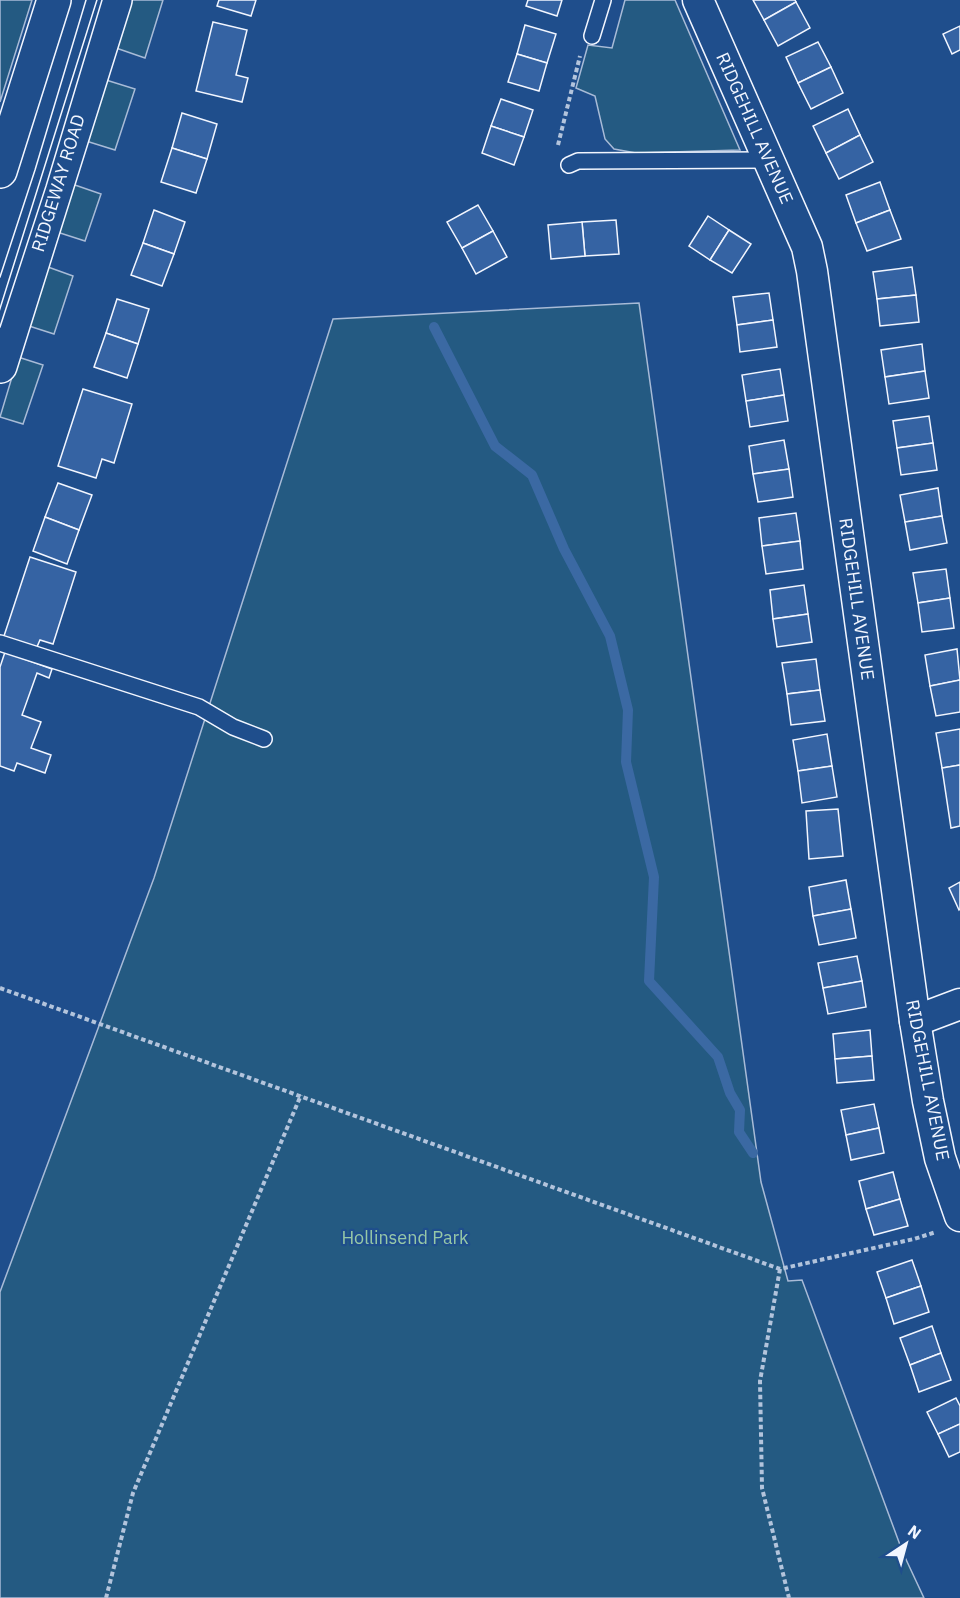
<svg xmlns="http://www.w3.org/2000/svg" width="960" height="1598" font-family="'IBM Plex Sans',sans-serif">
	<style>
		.green { fill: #245a82; stroke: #a8bbd7; stroke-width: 1.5 }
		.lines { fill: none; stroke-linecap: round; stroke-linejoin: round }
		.stream { stroke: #3b69a3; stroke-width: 10 }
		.building { fill: #3563a3; stroke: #f2f6ff; stroke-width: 1.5 }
		.service-casing { stroke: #f2f6ff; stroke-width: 18 }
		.minor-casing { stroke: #f2f6ff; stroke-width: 33 }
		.trunk-casing { stroke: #f2f6ff; stroke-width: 36 }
		.path { stroke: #b3c4dc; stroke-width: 4; stroke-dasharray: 4.5 3; stroke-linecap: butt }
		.service { stroke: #1f4e8c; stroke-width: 15 }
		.minor { stroke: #1f4e8c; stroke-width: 30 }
		.trunk { stroke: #1f4e8c; stroke-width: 33 }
		.tram { stroke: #f2f6ff; stroke-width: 1.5 }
		.labels { text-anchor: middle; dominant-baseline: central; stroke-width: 4.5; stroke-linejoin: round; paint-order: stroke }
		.street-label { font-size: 18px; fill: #f2f6ff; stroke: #1f4e8c }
		.park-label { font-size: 18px; fill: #97c8a6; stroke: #1f4e8c }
	</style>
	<rect width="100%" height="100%" fill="#1f4e8c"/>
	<g class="green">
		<path d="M0 0H32L0 102Z"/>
		<path d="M132 0H163L145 58 116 48Z"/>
		<path d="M625 0H675L740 150 636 153 614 149 605 139 595 96 576 88 588 45 612 48Z"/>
		<path d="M106 80 135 89 115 150 86 141Z"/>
		<path d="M72 184 101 194 85 241 57 232Z"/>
		<path d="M48 267 73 276 54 334 29 326Z"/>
		<path d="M639 303 761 1182 788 1281 802 1280 903 1553 924 1598H0V1292L154 878 333 319Z"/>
		<path d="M18 357 43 365 23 424 0 417Z"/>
	</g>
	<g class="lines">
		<path class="stream" d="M434 327 495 446 532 475 564 549 610 636 628 710 626 762 654 877 649 981 718 1057 730 1093 740 1110 739 1132 753 1153"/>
	</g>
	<g class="building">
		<path d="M219 0H256L251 16 217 6Z"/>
		<path d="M528 0H562L557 16 526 6Z"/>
		<path d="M753 0H795L796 2 764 20Z"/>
		<path d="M796 2 810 28 778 46 764 20Z"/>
		<path d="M213 22 247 30 236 75 248 78 242 102 196 91Z"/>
		<path d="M525 25 556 34 547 63 517 54Z"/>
		<path d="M960 26V50L952 54 943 34Z"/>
		<path d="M818 42 831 67 798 83 786 57Z"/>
		<path d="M517 54 547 63 539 91 508 82Z"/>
		<path d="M831 67 843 93 811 109 798 83Z"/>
		<path d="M501 99 533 110 524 137 491 126Z"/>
		<path d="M848 109 860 135 826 153 813 126Z"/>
		<path d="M182 113 217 124 207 159 172 148Z"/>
		<path d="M491 126 524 137 514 165 482 153Z"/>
		<path d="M860 135 873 162 839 179 826 153Z"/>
		<path d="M172 148 207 159 196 193 161 182Z"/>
		<path d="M880 182 890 210 856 223 846 195Z"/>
		<path d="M478 205 493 231 462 248 447 222Z"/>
		<path d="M154 210 185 222 174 254 143 243Z"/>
		<path d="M890 210 901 239 867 251 856 223Z"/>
		<path d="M708 216 729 230 710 260 689 246Z"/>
		<path d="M616 220 619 254 585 256 582 222Z"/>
		<path d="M582 222 585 256 551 259 548 225Z"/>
		<path d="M729 230 751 244 732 273 710 260Z"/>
		<path d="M493 231 507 257 476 274 462 248Z"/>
		<path d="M143 243 174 254 162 286 131 275Z"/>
		<path d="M912 267 916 295 877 299 873 272Z"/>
		<path d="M769 293 773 320 737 325 733 297Z"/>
		<path d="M916 295 919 322 880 326 877 299Z"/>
		<path d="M117 299 149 309 138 344 106 333Z"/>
		<path d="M773 320 777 347 740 352 737 325Z"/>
		<path d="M106 333 138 344 127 378 94 367Z"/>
		<path d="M922 344 925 371 885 377 881 350Z"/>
		<path d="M780 369 784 395 746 401 742 375Z"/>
		<path d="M925 371 929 398 889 404 885 377Z"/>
		<path d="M83 389 132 404 114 463 102 459 96 478 58 466Z"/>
		<path d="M784 395 788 421 750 427 746 401Z"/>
		<path d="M929 416 933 443 897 448 893 421Z"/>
		<path d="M784 440 789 469 753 474 749 446Z"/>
		<path d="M933 443 937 470 901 475 897 448Z"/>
		<path d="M789 469 793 497 758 502 753 474Z"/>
		<path d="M58 483 92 495 79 530 45 517Z"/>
		<path d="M938 488 942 516 905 522 900 495Z"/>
		<path d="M796 513 800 541 762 546 759 518Z"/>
		<path d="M942 516 947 543 910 550 905 522Z"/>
		<path d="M45 517 79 530 67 564 33 551Z"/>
		<path d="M800 541 803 569 766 574 762 546Z"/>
		<path d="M30 557 76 572 53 644 40 640 36 649 3 639Z"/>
		<path d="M946 569 950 598 918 603 913 573Z"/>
		<path d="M804 585 808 614 773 619 770 590Z"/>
		<path d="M950 598 954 628 922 632 918 603Z"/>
		<path d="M808 614 812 642 777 647 773 619Z"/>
		<path d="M957 649 960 680 930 686 925 655Z"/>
		<path d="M5 652 52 669 49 678 37 673 22 715 41 722 31 748 51 755 45 773 17 763 14 771 0 766V667Z"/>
		<path d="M816 659 820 690 787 694 782 663Z"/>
		<path d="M960 680V712L936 716 930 686Z"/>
		<path d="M820 690 825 721 791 725 787 694Z"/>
		<path d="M960 729V765L942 768 936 733Z"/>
		<path d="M827 734 832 766 798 771 793 740Z"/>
		<path d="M960 765V826L951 828 942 768Z"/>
		<path d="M832 766 837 797 802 803 798 771Z"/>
		<path d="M838 809 843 856 809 859 806 811Z"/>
		<path d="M846 880 851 909 813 916 809 887Z"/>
		<path d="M960 882V909L959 910 949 888Z"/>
		<path d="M851 909 856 938 819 945 813 916Z"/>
		<path d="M857 956 862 981 823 988 818 963Z"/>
		<path d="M862 981 866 1007 828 1014 823 988Z"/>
		<path d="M870 1030 872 1056 835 1059 833 1034Z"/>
		<path d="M872 1056 874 1080 837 1083 835 1059Z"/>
		<path d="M874 1104 879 1128 846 1135 841 1110Z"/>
		<path d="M879 1128 884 1153 851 1160 846 1135Z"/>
		<path d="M893 1172 900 1199 866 1209 859 1181Z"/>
		<path d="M900 1199 908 1226 874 1235 866 1209Z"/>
		<path d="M912 1260 921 1286 886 1298 877 1272Z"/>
		<path d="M921 1286 929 1312 894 1324 886 1298Z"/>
		<path d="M932 1326 941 1353 910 1365 900 1338Z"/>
		<path d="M941 1353 951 1380 919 1392 910 1365Z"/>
		<path d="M956 1398 960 1406V1424L938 1434 927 1412Z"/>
		<path d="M960 1424V1452L949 1457 938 1434Z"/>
	</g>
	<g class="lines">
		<g class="service-casing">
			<g id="service">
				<path d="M592 36 603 0"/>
				<path d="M569 165 578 161 769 160"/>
				<path d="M0 643 199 707 233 727 264 739"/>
			</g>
		</g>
		<g class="minor-casing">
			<g id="minor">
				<path d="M698 0 807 247 812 271 915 1021 928 1101 940 1158 960 1216"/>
				<path d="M915 1021 960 1004"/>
			</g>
		</g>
		<g class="trunk-casing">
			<g id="trunk">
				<path d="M0 171 54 0"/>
				<path d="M0 366 115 0"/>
			</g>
		</g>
		<g class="path">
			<path d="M558 145 580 56"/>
			<path d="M0 988 780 1269 914 1239 936 1232"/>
			<path d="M780 1269 760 1381 762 1488 789 1598"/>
			<path d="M106 1598 133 1493 301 1095"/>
		</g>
		<use href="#service" class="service"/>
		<use href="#minor" class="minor"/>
		<use href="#trunk" class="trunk"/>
		<g class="tram">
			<path d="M0 277 35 170 86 0"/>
			<path d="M0 327 46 186 102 0"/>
		</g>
	</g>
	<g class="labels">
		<g class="street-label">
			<text transform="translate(755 128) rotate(66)">RIDGEHILL AVENUE</text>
			<text transform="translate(58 183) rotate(-73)">RIDGEWAY ROAD</text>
			<text transform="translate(857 599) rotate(82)">RIDGEHILL AVENUE</text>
			<text transform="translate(928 1080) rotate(79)">RIDGEHILL AVENUE</text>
		</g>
		<g class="park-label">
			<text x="405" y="1237">Hollinsend Park</text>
		</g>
	</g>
	<g transform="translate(906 1544) rotate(36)" stroke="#1f4e8c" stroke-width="4.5" paint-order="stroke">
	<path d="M0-4.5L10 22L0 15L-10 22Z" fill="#f2f6ff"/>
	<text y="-9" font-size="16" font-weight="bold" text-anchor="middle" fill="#f2f6ff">N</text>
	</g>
</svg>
